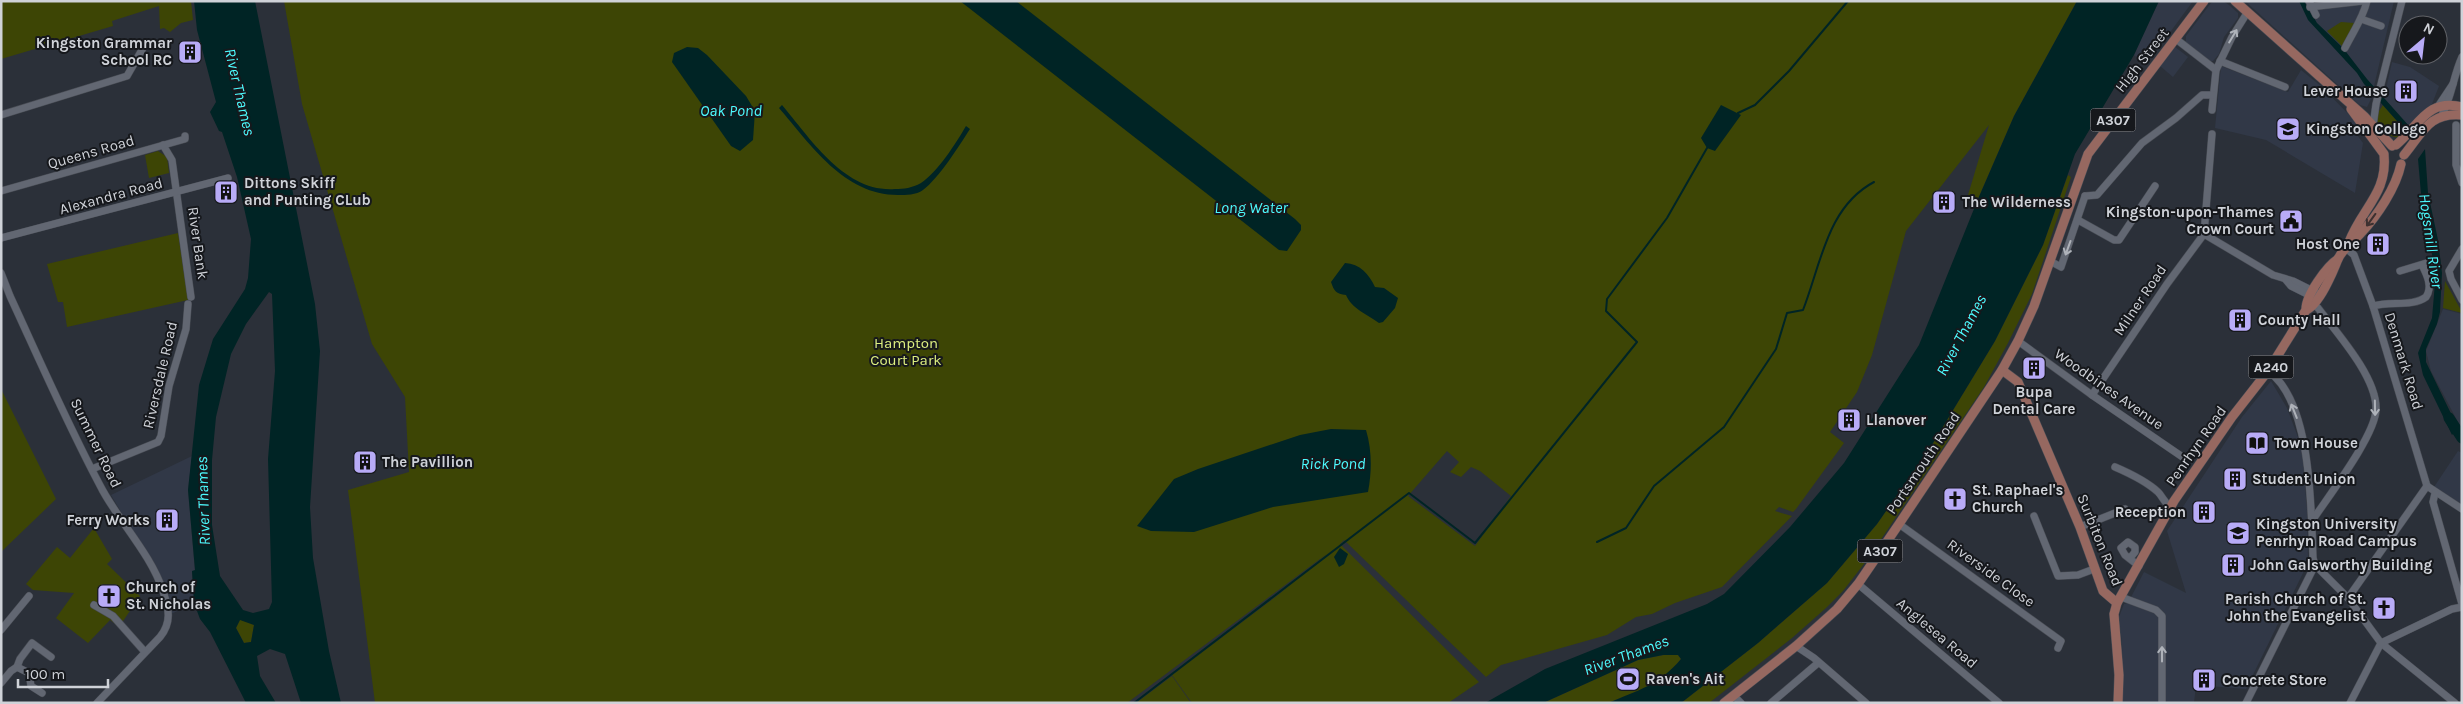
<svg xmlns="http://www.w3.org/2000/svg" width="2463" height="704" font-family="Karla,sans-serif">
	<style>
		.built { fill: #313847 }
		.green { fill: #3d4505; fill-rule: evenodd }
		.water { fill: #002425; fill-rule: evenodd }
		.lines { fill: none; stroke-linecap: round; stroke-linejoin: round }
		.stream { stroke: #002425; stroke-width: 2 }
		.river { stroke: #002425; stroke-width: 11 }
		.minor-casing { stroke: #484c54; stroke-width: 8 }
		.major-casing { stroke: #484c54; stroke-width: 10 }
		.minor { stroke: #626772; stroke-width: 7 }
		.major { stroke: #966860; stroke-width: 9 }
		.oneway { stroke: #aeb2b9 }
		.oneway2 { stroke: #3c3030 }
		.labels { text-anchor: middle; dominant-baseline: central; stroke-width: 4; stroke-linejoin: round; paint-order: stroke }
		.shield { fill: #16181c; stroke: #989aa0; stroke-width: 1 }
		.shield-label { font-size: 14px; font-weight: bold; fill: #cfd2d8 }
		.poi-label { font-size: 15px; font-weight: bold; fill: #cfd2d8; stroke: #16181c; text-anchor: start }
		.street-label { font-size: 15px; fill: #cfd2d8; stroke: #16181c }
		.park-label { font-size: 15px; fill: #ddef80; stroke: #16181c }
		.water-label { font-size: 16px; font-style: italic; fill: #4cfafe; stroke: #16181c }
	</style>
	<rect width="100%" height="100%" fill="#2b3039"/>
	<g class="built">
		<path d="M2159 1H2193L2146 65 2134 55Z"/>
		<path d="M2215 1H2223L2229 5 2238 13V18L2224 37 2219 54 2213 61H2208L2186 43V36L2211 3Z"/>
		<path d="M2245 1H2394L2371 99 2367 107 2360 105Z"/>
		<path d="M2174 46 2188 57 2173 77 2160 66Z"/>
		<path d="M2392 62 2410 67 2439 86 2432 104 2409 126 2384 98Z"/>
		<path d="M2221 66 2288 92 2301 70 2321 86 2357 123 2354 131 2363 143 2355 193 2266 140 2215 128Z"/>
		<path d="M2443 309 2462 314 2460 426 2431 371 2426 351Z"/>
		<path d="M2271 381 2287 408 2302 448 2307 510 2308 557 2304 571 2246 689 2196 685 2194 703H2123L2122 645 2119 617 2124 604 2128 603 2144 572 2186 593 2167 531 2242 417Z"/>
		<path d="M2458 451 2462 453V504L2434 487Z"/>
		<path d="M192 456 188 490 195 571 192 572 194 603 171 614 161 579 111 495Z"/>
	</g>
	<g class="green">
		<path d="M1 1H191L193 20 181 23 170 32 164 28 160 29 159 6 112 21 113 26 1 59Z"/>
		<path d="M284 1H2077L2014 116 1978 199 1968 195 1989 125 1906 231 1872 355 1857 392 1830 432 1844 443 1796 509 1793 512 1779 507 1775 511 1792 516 1722 587 1675 603 1652 614 1636 617 1607 635 1501 665 1486 677 1344 540 1340 544 1479 682 1448 703H1192L1172 675 1278 595 1328 553 1127 703H375L348 490 409 472 405 397 372 344 302 104ZM1447 451 1459 462 1450 472 1461 477 1471 467 1480 471 1511 496 1475 546 1408 496Z"/>
		<path d="M2341 22 2354 23 2343 47 2327 31Z"/>
		<path d="M2383 105 2405 130 2398 138 2388 135 2376 122 2379 111Z"/>
		<path d="M158 151 167 157 169 173 149 178 145 155Z"/>
		<path d="M2068 175 2071 177 2032 294 2008 343 1984 387 1867 560 1843 591 1826 608 1792 638 1709 703H1681L1758 643 1827 583 1877 524 1930 448 1995 341 2043 245Z"/>
		<path d="M178 233 188 300 67 327 63 302H58L47 264Z"/>
		<path d="M2445 281 2462 312V313L2443 308Z"/>
		<path d="M1 389 56 499 1 552Z"/>
		<path d="M94 528 112 559 107 564 140 596 119 627 110 620 88 643 56 618 74 593 33 590 26 584 57 547 70 558Z"/>
		<path d="M240 619 254 625 251 642 244 643 236 628Z"/>
		<path d="M1669 654 1678 655 1681 659 1668 674 1651 686 1608 703H1543L1638 660Z"/>
		<path d="M1172 676 1191 703H1136Z"/>
	</g>
	<g class="water">
		<path d="M194 1H255L315 304 320 351 310 507 313 558 329 651 341 703H301L285 654 270 649 257 656 260 676 276 703H246L210 632 200 619 194 603 192 571 195 570 188 490 199 385 213 339 245 289 248 278 251 239 237 177 222 132 219 131 210 112 216 102 197 30ZM269 292 272 294 275 371 268 459 272 602 269 609 253 613 243 610 220 576 212 525V460L216 417 231 354 246 324ZM240 620 254 625 251 642 244 643 236 628Z"/>
		<path d="M960 1H1016L1295 219 1301 225V230L1287 251 1279 250Z"/>
		<path d="M2077 1H2159L2134 55 2075 154 2043 245 1995 341 1930 448 1877 524 1827 583 1758 643 1681 703H1608C1639 690 1659 685 1681 659L1678 655H1663L1638 660 1543 703H1485L1545 669 1707 604 1724 594 1790 527 1844 463 1919 345 1978 199 2014 116Z"/>
		<path d="M2299 1H2304L2317 23 2343 48 2367 79 2409 126 2405 130 2364 84 2357 73 2308 20Z"/>
		<path d="M687 47 698 48 707 55 746 96 755 111 753 140 740 151 731 146 672 62 674 53Z"/>
		<path d="M782 105C810 138 845 193 895 189 904 189 912 188 921 183 938 172 956 143 966 126L970 129C959 146 939 178 923 190 916 195 906 195 898 195 844 195 811 145 779 108Z"/>
		<path d="M1721 105 1741 115 1715 151 1707 148 1701 138Z"/>
		<path d="M2425 149 2428 193 2438 240 2442 273 2440 312 2437 324 2426 349V362L2458 428 2452 435 2423 375 2418 353 2432 318 2436 271 2423 217 2418 159Z"/>
		<path d="M1345 263C1360 264 1369 274 1375 287L1384 288 1398 298 1395 308 1383 322 1379 323C1368 315 1351 308 1346 295 1336 294 1334 291 1331 282Z"/>
		<path d="M1331 429 1366 430C1372 450 1372 471 1368 492L1273 507 1194 532 1151 531 1137 526 1174 479 1198 469 1300 435Z"/>
		<path d="M1340 548 1348 554 1344 564 1339 567 1334 557Z"/>
	</g>
	<g class="lines">
		<g class="stream">
			<path d="M1738 113 1755 105 1789 71 1848 1"/>
			<path d="M1597 542 1626 528 1654 486 1724 427 1776 349 1787 313 1803 310C1821 264 1827 207 1874 182"/>
			<path d="M1134 703 1409 493 1475 543 1637 342 1606 311 1607 299 1667 218 1707 148"/>
		</g>
		<path class="river" d="M2449 418 2462 438"/>
		<g class="minor-casing">
			<g id="minor">
				<path d="M2309 1 2316 15"/>
				<path d="M2310 7 2363 1"/>
				<path d="M2361 19 2381 26"/>
				<path d="M2176 39 2216 70"/>
				<path d="M2345 48C2353 32 2363 18 2367 1"/>
				<path d="M2220 61 2285 87"/>
				<path d="M2439 105 2453 84"/>
				<path d="M2212 110 2216 70 2232 37 2247 13"/>
				<path d="M1 115 127 76 143 48"/>
				<path d="M2442 115C2452 96 2453 77 2462 57"/>
				<path d="M2456 125V165L2462 183"/>
				<path d="M2373 126 2376 104 2402 1"/>
				<path d="M163 145 172 160 191 297"/>
				<path d="M1 191 185 139V136"/>
				<path d="M2085 196 2097 195 2142 143 2176 118 2202 95H2213"/>
				<path d="M2078 220 2114 240H2119L2155 186"/>
				<path d="M2204 234 2273 275 2293 281 2319 294"/>
				<path d="M1 238 228 178"/>
				<path d="M2346 248 2354 255 2373 306 2427 486"/>
				<path d="M2462 249 2449 271 2451 279 2462 300"/>
				<path d="M2050 261 2061 267 2085 196"/>
				<path d="M2400 271 2433 261"/>
				<path d="M1 273 10 296C40 361 69 428 103 491 122 525 151 555 163 591 169 609 172 622 160 637L97 703"/>
				<path d="M2286 280 2291 286 2313 297"/>
				<path d="M2310 301 2318 308C2336 332 2377 377 2376 409 2376 435 2327 498 2312 521"/>
				<path d="M2373 306C2390 301 2413 307 2426 297 2433 287 2427 275 2422 265"/>
				<path d="M2018 341 2092 395 2184 458"/>
				<path d="M2268 371C2312 401 2311 510 2313 558L2315 565 2348 598 2381 643 2455 703"/>
				<path d="M2092 395 2167 284 2204 234 2212 134"/>
				<path d="M2115 467C2129 473 2146 481 2158 492 2163 497 2164 503 2171 507"/>
				<path d="M92 469 158 442 161 436 169 386 186 329 188 304"/>
				<path d="M2427 486 2462 509"/>
				<path d="M2435 493 2433 502 2462 604"/>
				<path d="M2034 516 2058 576 2078 575 2094 569"/>
				<path d="M1899 524 2061 641 2058 648"/>
				<path d="M2080 527 2125 509"/>
				<path d="M2130 558 2135 552V547L2128 542 2121 548 2125 555 2139 566"/>
				<path d="M1858 584 1999 703"/>
				<path d="M2121 597 2156 610 2162 616V703"/>
				<path d="M2348 598 2427 486"/>
				<path d="M94 605 113 616 145 652"/>
				<path d="M1 630 29 596"/>
				<path d="M2381 643 2452 609 2462 607"/>
				<path d="M1796 646 1814 658 1866 703"/>
				<path d="M17 667 20 659 32 643 51 657"/>
				<path d="M1 683 11 671 17 667 29 673 31 686 42 693"/>
				<path d="M1734 696 1741 703"/>
				<path d="M1771 703 1818 663"/>
				<path d="M2246 703 2315 565"/>
				<path d="M2350 703 2381 643"/>
			</g>
		</g>
		<g class="major-casing">
			<g id="major">
				<path d="M2235 1 2364 116 2392 146"/>
				<path d="M2396 145C2419 126 2427 98 2462 107"/>
				<path d="M2404 155C2423 132 2429 112 2462 115"/>
				<path d="M2349 242C2362 208 2388 193 2384 154L2351 109"/>
				<path d="M2306 310C2319 305 2333 272 2338 259 2343 248 2353 242 2361 233 2377 216 2396 188 2401 164"/>
				<path d="M2002 370 2018 382 2080 527 2103 591 2117 603"/>
				<path d="M1724 703 1796 646 1837 609 1858 584 1899 524 2002 370 2018 341 2034 306 2088 154 2204 1"/>
				<path d="M2118 703 2119 675 2114 614 2117 603 2174 501 2232 417 2268 371 2306 310C2305 296 2327 266 2338 259"/>
			</g>
		</g>
		<use href="#minor" class="minor"/>
		<use href="#major" class="major"/>
	</g>
	<defs><path id="oneway-shaft" d="M-6 0H5M1.5-3L5.5 0L1.5 3" fill="none" stroke-width="1.6" stroke-linecap="round" stroke-linejoin="round" transform="scale(1.25)"/></defs>
	<g class="oneway">
		<use href="#oneway-shaft" transform="translate(2233 36) rotate(-59)"/>
		<use href="#oneway-shaft" transform="translate(2068 248) rotate(110)"/>
		<use href="#oneway-shaft" transform="translate(2375 408) rotate(89)"/>
		<use href="#oneway-shaft" transform="translate(2294 411) rotate(-112)"/>
		<use href="#oneway-shaft" transform="translate(2162 654) rotate(-90)"/>
	</g>
	<use class="oneway2" href="#oneway-shaft" transform="translate(2371 220) rotate(126)"/>
	<defs>
		<g id="building-square" transform="scale(1.25)"><rect x="-9" y="-9" width="18" height="18" rx="4" fill="#b8abf7" stroke="#16181c"/><path d="M-4-6H4V6H1V3H-1V6H-4ZM-2.5-4.3h1.7v1.8h-1.7ZM.8-4.3h1.7v1.8H.8ZM-2.5-1h1.7V.8h-1.7ZM.8-1h1.7V.8H.8Z" fill="#111"/></g>
		<g id="university-square" transform="scale(1.25)"><rect x="-9" y="-9" width="18" height="18" rx="4" fill="#b8abf7" stroke="#16181c"/><path d="M0-5L7-2L0 1L-7-2ZM-4 1L0 2.5L4 1V4Q0 6-4 4Z" fill="#111"/></g>
		<g id="civic-square" transform="scale(1.25)"><rect x="-9" y="-9" width="18" height="18" rx="4" fill="#b8abf7" stroke="#16181c"/><path d="M-.6-6.5H3V-4.5H.6V-3L4-1V1h2V6H-6V1h2V-1L-.6-3ZM-1.2 2.5V6h2.4V2.5Z" fill="#111"/></g>
		<g id="library-square" transform="scale(1.25)"><rect x="-9" y="-9" width="18" height="18" rx="4" fill="#b8abf7" stroke="#16181c"/><path d="M-6-4Q-3-5.5-.7-3.5V5Q-3 3-6 4ZM6-4Q3-5.5 .7-3.5V5Q3 3 6 4Z" fill="#111"/></g>
		<g id="church-square" transform="scale(1.25)"><rect x="-9" y="-9" width="18" height="18" rx="4" fill="#b8abf7" stroke="#16181c"/><path d="M-1.2-6h2.4v3.5h3.3v2.4h-3.3V6h-2.4V-.1h-3.3v-2.4h3.3Z" fill="#111"/></g>
		<g id="stadium-square" transform="scale(1.25)"><rect x="-9" y="-9" width="18" height="18" rx="4" fill="#b8abf7" stroke="#16181c"/><path d="M0-5a6.5 5 0 1 0 0 10a6.5 5 0 1 0 0-10ZM-3.5-1.8h7v3.6h-7Z" fill="#111"/></g>
	</defs>
	<g fill-rule="evenodd">
		<use href="#building-square" x="190" y="52"/>
		<use href="#building-square" x="2406" y="91"/>
		<use href="#university-square" x="2288" y="129"/>
		<use href="#building-square" x="226" y="192"/>
		<use href="#building-square" x="1944" y="202"/>
		<use href="#civic-square" x="2291" y="221"/>
		<use href="#building-square" x="2378" y="244"/>
		<use href="#building-square" x="2240" y="320"/>
		<use href="#building-square" x="2034" y="368"/>
		<use href="#building-square" x="1849" y="420"/>
		<use href="#library-square" x="2257" y="443"/>
		<use href="#building-square" x="365" y="462"/>
		<use href="#building-square" x="2235" y="479"/>
		<use href="#church-square" x="1955" y="499"/>
		<use href="#building-square" x="2204" y="512"/>
		<use href="#building-square" x="167" y="520"/>
		<use href="#university-square" x="2238" y="533"/>
		<use href="#building-square" x="2233" y="565"/>
		<use href="#church-square" x="109" y="596"/>
		<use href="#church-square" x="2384" y="608"/>
		<use href="#stadium-square" x="1628" y="679"/>
		<use href="#building-square" x="2204" y="680"/>
	</g>
	<g class="labels">
		<g class="shield">
			<rect x="2090.5" y="108.5" width="45" height="23" rx="4"/>
			<rect x="2248.5" y="355.5" width="45" height="23" rx="4"/>
			<rect x="1857.5" y="539.5" width="45" height="23" rx="4"/>
		</g>
		<g class="shield-label">
			<text x="2113" y="120">A307</text>
			<text x="2271" y="367">A240</text>
			<text x="1880" y="551">A307</text>
		</g>
		<g class="poi-label">
			<text x="172" y="43" text-anchor="end">Kingston Grammar<tspan x="172" dy="17">School RC</tspan></text>
			<text x="2388" y="91" text-anchor="end">Lever House</text>
			<text x="2306" y="129">Kingston College</text>
			<text x="244" y="183">Dittons Skiff<tspan x="244" dy="17">and Punting CLub</tspan></text>
			<text x="1962" y="202">The Wilderness</text>
			<text x="2274" y="212" text-anchor="end">Kingston-upon-Thames<tspan x="2274" dy="17">Crown Court</tspan></text>
			<text x="2360" y="244" text-anchor="end">Host One</text>
			<text x="2258" y="320">County Hall</text>
			<text x="2034" y="392" text-anchor="middle">Bupa<tspan x="2034" dy="17">Dental Care</tspan></text>
			<text x="1866" y="420">Llanover</text>
			<text x="2274" y="443">Town House</text>
			<text x="382" y="462">The Pavillion</text>
			<text x="2252" y="479">Student Union</text>
			<text x="1972" y="490">St. Raphael's<tspan x="1972" dy="17">Church</tspan></text>
			<text x="2186" y="512" text-anchor="end">Reception</text>
			<text x="150" y="520" text-anchor="end">Ferry Works</text>
			<text x="2256" y="524">Kingston University<tspan x="2256" dy="17">Penrhyn Road Campus</tspan></text>
			<text x="2250" y="565">John Galsworthy Building</text>
			<text x="126" y="587">Church of<tspan x="126" dy="17">St. Nicholas</tspan></text>
			<text x="2366" y="599" text-anchor="end">Parish Church of St.<tspan x="2366" dy="17">John the Evangelist</tspan></text>
			<text x="1646" y="679">Raven's Ait</text>
			<text x="2222" y="680">Concrete Store</text>
		</g>
		<g class="street-label">
			<text transform="translate(2142 60) rotate(-52)">High Street</text>
			<text transform="translate(91 152) rotate(-16)">Queens Road</text>
			<text transform="translate(111 196) rotate(-15)">Alexandra Road</text>
			<text transform="translate(198 243) rotate(82)">River Bank</text>
			<text transform="translate(2140 300) rotate(-56)">Milner Road</text>
			<text transform="translate(2404 361) rotate(73)">Denmark Road</text>
			<text transform="translate(160 375) rotate(-77)">Riversdale Road</text>
			<text transform="translate(2109 389) rotate(35)">Woodbines Avenue</text>
			<text transform="translate(96 443) rotate(64)">Summer Road</text>
			<text transform="translate(2196 446) rotate(-55)">Penrhyn Road</text>
			<text transform="translate(1923 463) rotate(-56)">Portsmouth Road</text>
			<text transform="translate(2100 540) rotate(68)">Surbiton Road</text>
			<text transform="translate(1991 573) rotate(36)">Riverside Close</text>
			<text transform="translate(1937 633) rotate(40)">Anglesea Road</text>
		</g>
		<g class="park-label">
			<text x="906" y="343">Hampton<tspan x="906" dy="17">Court Park</tspan></text>
		</g>
		<g class="water-label">
			<text transform="translate(240 92) rotate(77)">River Thames</text>
			<text x="731" y="110">Oak Pond</text>
			<text x="1251" y="207">Long Water</text>
			<text transform="translate(2431 241) rotate(82)">Hogsmill River</text>
			<text transform="translate(1961 335) rotate(-62)">River Thames</text>
			<text x="1333" y="463">Rick Pond</text>
			<text transform="translate(203 501) rotate(-92)">River Thames</text>
			<text transform="translate(1626 655) rotate(-20)">River Thames</text>
		</g>
	</g>
	<rect width="2463" height="704" fill="none" stroke="#cfd2d8" stroke-width="5"/>
	<g transform="translate(2423 40) rotate(28)"><circle r="24" fill="#16181c" stroke="#606267"/>
	<path d="M0-4L9 19L0 12L-9 19Z" fill="#b8abf7"/>
	<text y="-8" font-size="14" font-weight="bold" text-anchor="middle" fill="#cfd2d8">N</text>
	</g>
	<path d="M18 679v8h90v-8" fill="none" stroke="#cfd2d8" stroke-width="2.5"/>
	<text x="25" y="679" font-size="15" fill="#cfd2d8" stroke="#16181c" stroke-width="4" paint-order="stroke">100 m</text>
</svg>
